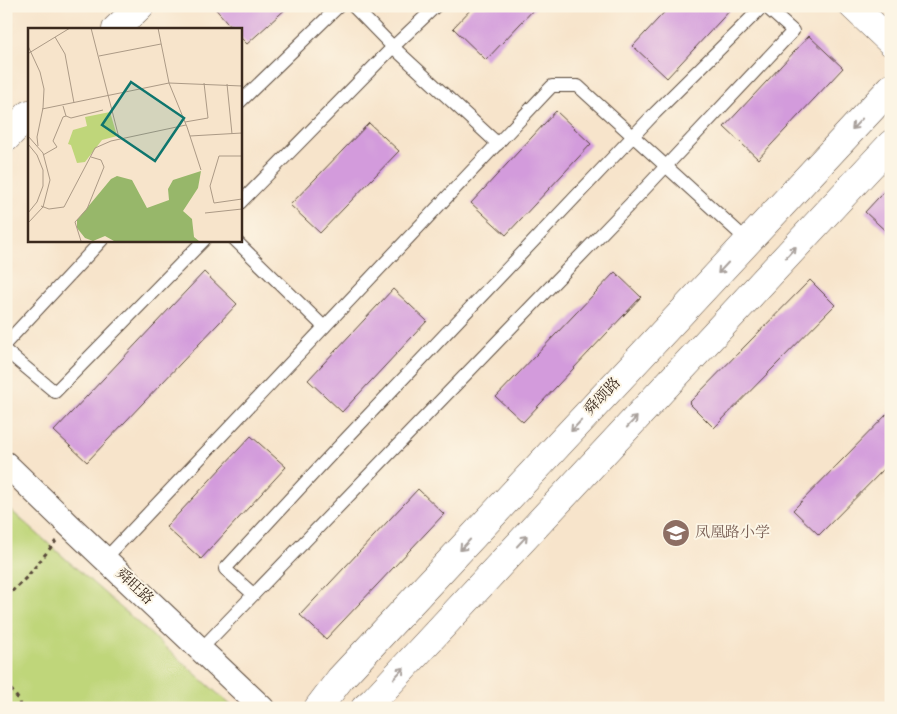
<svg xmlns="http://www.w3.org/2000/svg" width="897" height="714" font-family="'Old Standard TT','Noto Serif SC',serif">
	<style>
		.green { fill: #bfd67a; stroke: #7d804c }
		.building { fill: #d39bdc }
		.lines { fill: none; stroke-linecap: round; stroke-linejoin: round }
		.service-casing { stroke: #574638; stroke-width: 14 }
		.minor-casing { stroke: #574638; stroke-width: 26 }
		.tertiary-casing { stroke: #574638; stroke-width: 29 }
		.secondary-casing { stroke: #574638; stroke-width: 29 }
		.path { stroke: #574638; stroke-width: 3; stroke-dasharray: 4 4; stroke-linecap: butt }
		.service { stroke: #fff; stroke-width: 12 }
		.minor { stroke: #fff; stroke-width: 24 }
		.tertiary { stroke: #fff; stroke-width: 28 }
		.secondary { stroke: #fff; stroke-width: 28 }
		.oneway { stroke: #a79f9a }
		.labels { text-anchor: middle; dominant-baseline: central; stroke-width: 4; stroke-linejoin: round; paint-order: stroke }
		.street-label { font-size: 15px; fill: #3b2a1e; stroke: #fcf5e5 }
		.education-label { font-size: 15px; fill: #785e54; stroke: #fcf5e5; text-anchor: start }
		.inset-road { fill: none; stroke: #ac9a86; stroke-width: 1 }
		.view { fill: #0f766e; fill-opacity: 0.15; stroke: #0f766e; stroke-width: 2.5 }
		.inset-edge { fill: none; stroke: #3b2a1e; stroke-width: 2.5 }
	</style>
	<rect width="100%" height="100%" fill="#fcf5e5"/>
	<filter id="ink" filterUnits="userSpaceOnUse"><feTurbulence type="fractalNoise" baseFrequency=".02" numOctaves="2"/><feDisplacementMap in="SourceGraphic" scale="10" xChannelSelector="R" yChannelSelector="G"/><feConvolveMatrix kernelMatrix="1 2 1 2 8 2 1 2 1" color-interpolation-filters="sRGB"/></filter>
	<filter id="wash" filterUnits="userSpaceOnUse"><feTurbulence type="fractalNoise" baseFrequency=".0096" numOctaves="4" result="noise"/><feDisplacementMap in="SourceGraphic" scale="20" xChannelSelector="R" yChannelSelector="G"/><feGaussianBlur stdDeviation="1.12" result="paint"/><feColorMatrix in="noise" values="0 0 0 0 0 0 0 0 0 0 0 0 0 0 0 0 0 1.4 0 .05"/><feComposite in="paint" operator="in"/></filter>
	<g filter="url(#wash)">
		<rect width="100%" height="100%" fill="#f7e4cb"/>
		<path class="green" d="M6 506 234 708H6Z"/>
		<g id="blocks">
			<g class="building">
				<path d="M213 6H289L247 44 240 37V29H233Z"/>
				<path d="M474 6H537L486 60 453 28Z"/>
				<path d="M670 6H734L667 78 633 46Z"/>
				<path d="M809 36 843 68 758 159 724 127Z"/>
				<path d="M556 111 591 144 506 235 471 203Z"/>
				<path d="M369 123 399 151 320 233 290 205Z"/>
				<path d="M891 184V236L865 212Z"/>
				<path d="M204 272 237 304 87 462 54 431Z"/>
				<path d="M615 272 641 297 523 422 496 397Z"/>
				<path d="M810 280 835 305 714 428 689 403Z"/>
				<path d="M393 289 427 321 342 412 308 380Z"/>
				<path d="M891 410V462L819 535 793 510Z"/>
				<path d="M251 436 286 467 201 559 166 527Z"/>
				<path d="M418 489 444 514 326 639 300 615Z"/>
			</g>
		</g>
	</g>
	<g filter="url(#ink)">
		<use href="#blocks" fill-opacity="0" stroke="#574638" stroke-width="1"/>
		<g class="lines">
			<g class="service-casing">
				<g id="service">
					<path d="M353 6 393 47 498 144"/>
					<path d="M240 102 339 6"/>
					<path d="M240 203 393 47 436 6"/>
					<path d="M235 240 324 327"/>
					<path d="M6 343 102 240"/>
					<path d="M6 351 55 392 204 240"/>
					<path d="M105 559 552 86H578L748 241"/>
					<path d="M253 594 225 569 325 461 655 113 763 6"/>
					<path d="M201 649 637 197 793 31 765 6"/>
				</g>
			</g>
			<g class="minor-casing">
				<path id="minor" d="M6 464 69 525 262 708"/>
			</g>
			<g class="tertiary-casing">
				<g id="tertiary">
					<path d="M116 29 140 6"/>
					<path d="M6 138 29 114"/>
				</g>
			</g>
			<g class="secondary-casing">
				<g id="secondary">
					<path d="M853 6 891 42"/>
					<path d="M318 708 340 679 891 88"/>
					<path d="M365 708 373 701 891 144"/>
				</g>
			</g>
			<g class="path">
				<path d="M6 597 27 577 56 541"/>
				<path d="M6 683 19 700 20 708"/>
			</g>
			<use href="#service" class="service"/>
			<use href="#minor" class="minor"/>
			<use href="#tertiary" class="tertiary"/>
			<use href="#secondary" class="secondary"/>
		</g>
		<defs><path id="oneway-shaft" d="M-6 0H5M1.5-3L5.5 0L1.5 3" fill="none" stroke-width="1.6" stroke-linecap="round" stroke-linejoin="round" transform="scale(1.25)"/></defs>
		<g class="oneway">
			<use href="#oneway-shaft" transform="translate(857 124) rotate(133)"/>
			<use href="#oneway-shaft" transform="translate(791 252) rotate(-47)"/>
			<use href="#oneway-shaft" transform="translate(723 268) rotate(133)"/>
			<use href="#oneway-shaft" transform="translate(632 422) rotate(-47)"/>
			<use href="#oneway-shaft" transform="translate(576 426) rotate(133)"/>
			<use href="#oneway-shaft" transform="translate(522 541) rotate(-47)"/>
			<use href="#oneway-shaft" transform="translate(465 545) rotate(133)"/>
			<use href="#oneway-shaft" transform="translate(399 673) rotate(-47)"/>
		</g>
	</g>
	<defs>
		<g id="school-disc" transform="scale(1.4375)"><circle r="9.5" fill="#8d6e63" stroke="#fcf5e5"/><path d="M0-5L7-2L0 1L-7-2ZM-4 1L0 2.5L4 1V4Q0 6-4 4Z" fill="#fff"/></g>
	</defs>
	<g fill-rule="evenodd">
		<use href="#school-disc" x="676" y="533"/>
	</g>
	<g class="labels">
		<g class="street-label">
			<text transform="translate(603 397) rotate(-47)">舜颂路</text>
			<text transform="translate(134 587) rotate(43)">舜旺路</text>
		</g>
		<g class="education-label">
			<text x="695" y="533">凤凰路小学</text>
		</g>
	</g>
	<g transform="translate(28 28)">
		<rect width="214" height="214" fill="#f7e4cb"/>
		<path d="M82 84 89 108 74 112 57 134 49 135 43 117 40 116 45 102 59 98 57 89Z" fill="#bfd67a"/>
		<path d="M173 143 170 160 155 183 164 191 166 209 171 213H86L77 208 65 213 57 210 49 200V192L83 151 89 148 104 152 119 180 141 172 140 161 145 152Z" fill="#97b76a"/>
		<path class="inset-road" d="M63 0 91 110M130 0 141 55 159 99M27 9 37 26 46 75M0 18 12 44 16 61 15 80 9 109 10 118M1 25 42 0M71 28 133 16M199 56 204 106M14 81 141 55 214 58M38 88 43 90 75 82M157 94 180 90 176 55M159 99 173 142M0 108 15 125 22 152 15 179 0 195M162 108 214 105M83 113 158 97M0 116 9 127 15 142V158L9 174 0 185M15 127 29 119 25 113 35 89 38 88 35 78M214 128H191L182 158 186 175 214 171M13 178 21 181 36 179 67 120 83 113M177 185 214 181M53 213 47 194 59 181 76 139 73 132 63 129"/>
		<path class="view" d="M103 54 156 90 127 133 74 97Z"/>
		<rect width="214" height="214" class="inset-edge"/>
	</g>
	<rect width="897" height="714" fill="none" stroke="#fcf5e5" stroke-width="25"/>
</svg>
